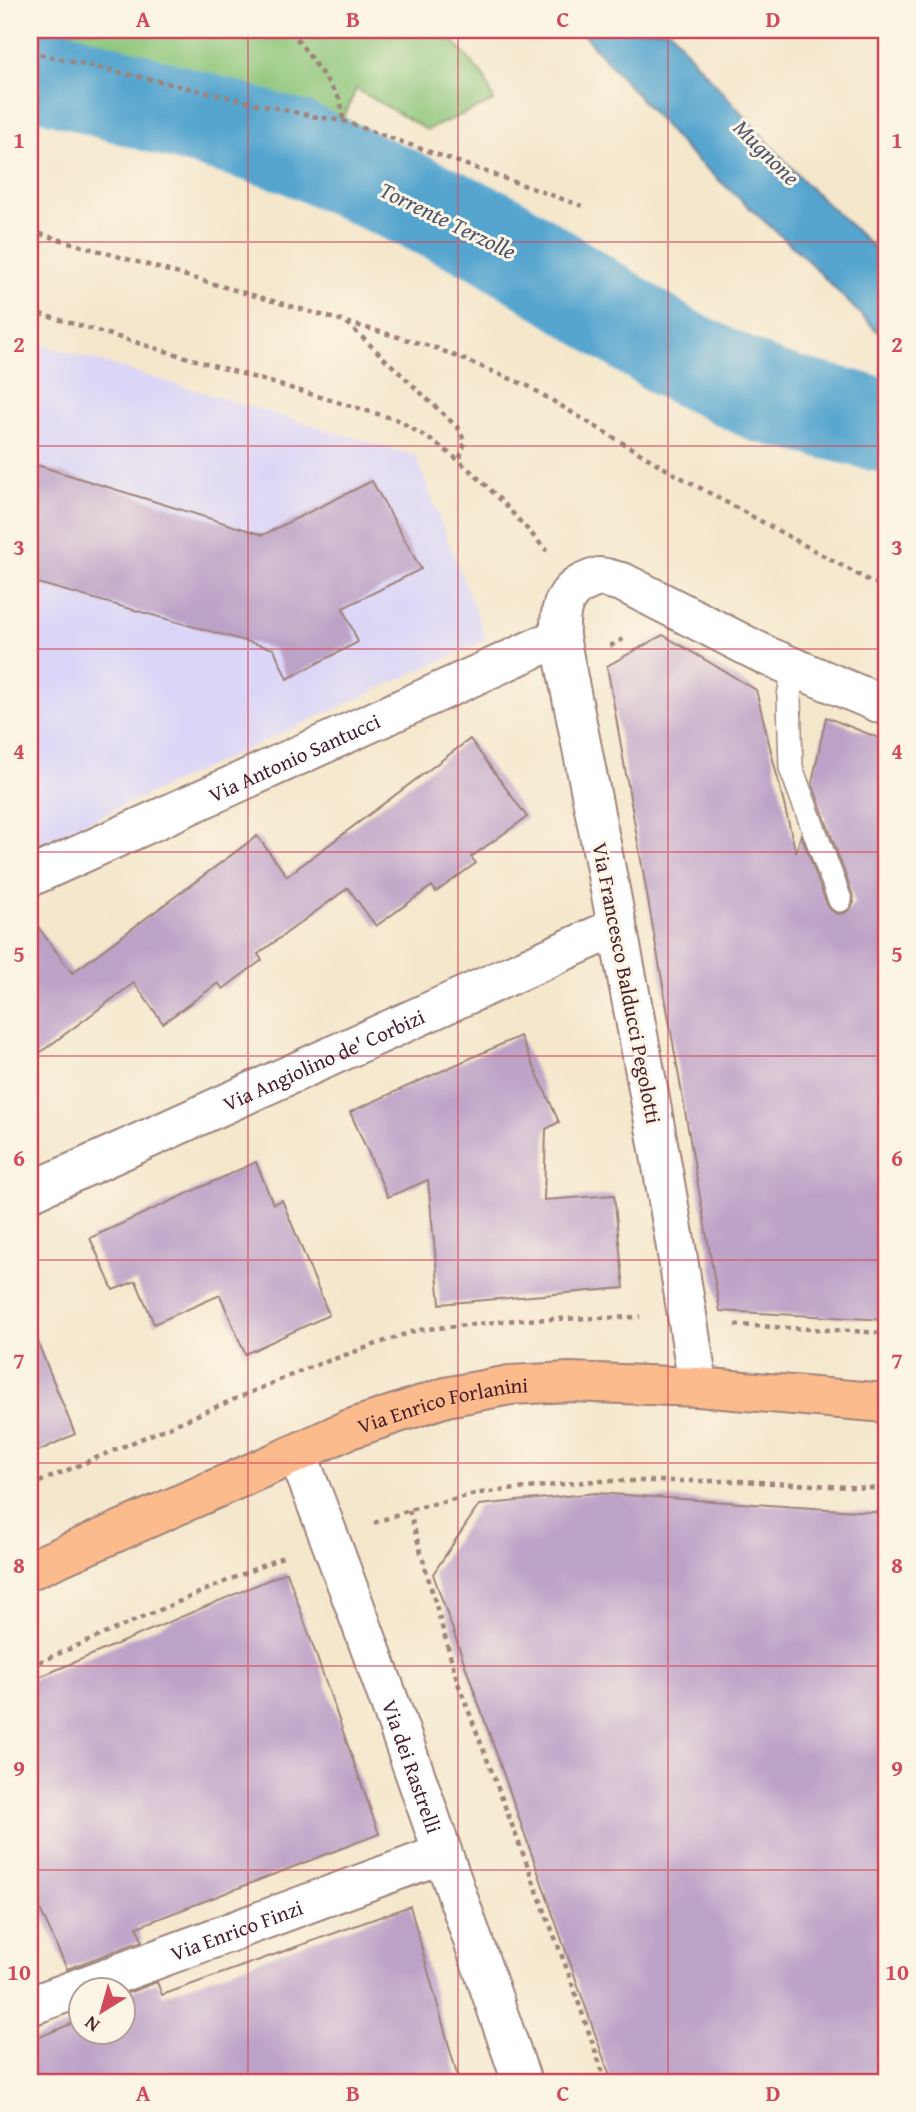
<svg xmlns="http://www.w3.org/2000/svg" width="916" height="2112" font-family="'Gentium Book Plus',serif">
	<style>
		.built { fill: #dbd6f7 }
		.green { fill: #8bc478; stroke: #6a7252; stroke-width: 2 }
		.water { fill: #55a5cf; stroke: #50627d; stroke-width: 2 }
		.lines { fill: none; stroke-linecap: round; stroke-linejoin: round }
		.river { stroke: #55a5cf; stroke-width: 94 }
		.building { fill: #bda2c7 }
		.service-casing { stroke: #9f837c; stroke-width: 26 }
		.minor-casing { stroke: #9f837c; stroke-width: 42 }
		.primary-casing { stroke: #9f837c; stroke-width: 42 }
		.path { stroke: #9f837c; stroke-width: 4.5; stroke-dasharray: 5 5; stroke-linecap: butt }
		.service { stroke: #fff; stroke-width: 23 }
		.minor { stroke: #fff; stroke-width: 38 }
		.primary { stroke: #fbbb8d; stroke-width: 38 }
		.grid { fill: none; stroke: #d1495b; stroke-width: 2; stroke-opacity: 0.55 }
		.labels { text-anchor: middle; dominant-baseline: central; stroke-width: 6; stroke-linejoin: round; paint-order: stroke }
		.street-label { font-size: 21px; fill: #4a1f2b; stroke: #fcf5e5 }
		.water-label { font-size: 23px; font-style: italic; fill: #4e556d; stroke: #fcf5e5 }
		.neatline { fill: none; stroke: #d1495b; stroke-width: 2.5 }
		.grid-label { font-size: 23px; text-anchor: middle; font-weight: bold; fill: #d1495b }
	</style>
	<rect width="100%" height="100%" fill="#fcf5e5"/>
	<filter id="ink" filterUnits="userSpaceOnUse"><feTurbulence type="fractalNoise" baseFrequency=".0143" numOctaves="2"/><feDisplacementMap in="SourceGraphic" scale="14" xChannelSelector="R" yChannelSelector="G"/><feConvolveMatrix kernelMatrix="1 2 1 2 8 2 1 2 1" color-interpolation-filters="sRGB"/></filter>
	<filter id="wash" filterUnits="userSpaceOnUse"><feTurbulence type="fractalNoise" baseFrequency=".00686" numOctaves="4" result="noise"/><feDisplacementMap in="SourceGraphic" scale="28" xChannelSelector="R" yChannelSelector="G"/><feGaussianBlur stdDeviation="1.57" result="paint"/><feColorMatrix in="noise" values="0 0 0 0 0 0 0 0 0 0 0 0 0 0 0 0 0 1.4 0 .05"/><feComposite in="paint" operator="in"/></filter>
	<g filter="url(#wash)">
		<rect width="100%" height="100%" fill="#f4e7cc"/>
		<path class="built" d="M30 341 416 456 486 640 30 848Z"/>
		<path class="green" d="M30 30H444L485 78 494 101 427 130 356 89 335 139 30 59Z"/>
		<path class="water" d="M579 30H670L698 65 805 183 886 259V338L877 331 803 256 688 152Z"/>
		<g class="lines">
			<path class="river" d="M30 69 295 147 495 238 673 352 767 397 886 426"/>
		</g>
		<g id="blocks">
			<g class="building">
				<path d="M30 463 263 535 372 481 421 569 343 608 358 642 287 679 274 649 30 581Z"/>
				<path d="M663 635 756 690 796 853 801 834 827 905 831 910 837 914 844 913 850 909 854 903 853 896 812 783 826 717 886 741V1320L720 1311 607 666Z"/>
				<path d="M470 739 527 817 471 857 476 863 436 892 432 886 376 926 348 888 258 954 262 960 223 989 218 983 163 1023 134 983 30 1060V916L72 973 257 836 287 876Z"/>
				<path d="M520 1036 559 1122 546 1129 544 1200 614 1195 624 1288 440 1304 428 1180 388 1197 350 1112Z"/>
				<path d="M256 1162 273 1204 282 1200 329 1315 245 1354 220 1295 154 1324 136 1281 113 1290 90 1238Z"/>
				<path d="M31 1326 75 1434 30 1455V1327Z"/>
				<path d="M596 1493 886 1513V2082H612L433 1574 479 1505Z"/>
				<path d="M287 1572 379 1834 137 1927 142 1941 67 1969 30 1887V1681Z"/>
				<path d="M410 1906 459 2082H30V2041L80 2020V2032H122V1995L157 1982 162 1995Z"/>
			</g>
		</g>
	</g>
	<g filter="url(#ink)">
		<use href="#blocks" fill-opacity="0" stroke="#9f837c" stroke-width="2"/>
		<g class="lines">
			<g class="service-casing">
				<path id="service" d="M794 667 789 696 791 768 840 900"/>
			</g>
			<g class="minor-casing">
				<g id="minor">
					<path id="s1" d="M30 877 560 637"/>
					<path id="s2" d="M30 1192 617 927"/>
					<path d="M698 1387C661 1135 609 886 560 637 559 615 561 594 583 583 588 581 594 578 599 577 606 577 615 581 622 582L767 656 886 706"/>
					<path id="s3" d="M297 1453C378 1661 449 1872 522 2082"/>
					<path id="s4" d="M30 2006 442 1854"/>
				</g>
			</g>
			<g class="primary-casing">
				<g id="primary">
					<path id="s5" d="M30 1570 297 1453 347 1430 446 1397 510 1385 570 1382 698 1387 886 1403"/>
				</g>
			</g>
			<g class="path">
				<path d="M291 30 341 101 343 121"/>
				<path d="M30 52 311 116 343 121 582 206"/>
				<path d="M30 231 436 348 528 386 671 472 868 580 886 587"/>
				<path d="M30 311 398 420C414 430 430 439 445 450 483 478 515 516 547 551"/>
				<path d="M347 323 458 428 465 442 459 461"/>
				<path d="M610 646 627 637"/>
				<path d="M735 1325 886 1333"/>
				<path d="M30 1486 308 1368 417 1330 516 1320 640 1317"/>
				<path d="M409 1510 458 1683 568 1972 606 2082"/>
				<path d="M374 1523 409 1510 479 1493 594 1481H739L886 1489"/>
				<path d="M30 1666 287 1555"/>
			</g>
			<use href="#service" class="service"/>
			<use href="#minor" class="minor"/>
			<use href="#primary" class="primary"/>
		</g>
	</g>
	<path class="grid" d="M248 30V2082M458 30V2082M668 30V2082M30 242H886M30 446H886M30 649H886M30 852H886M30 1056H886M30 1260H886M30 1463H886M30 1666H886M30 1870H886"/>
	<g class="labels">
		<g class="street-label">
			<text stroke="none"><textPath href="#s1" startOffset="290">Via Antonio Santucci</textPath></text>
			<text transform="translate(627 983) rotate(79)">Via Francesco Balducci Pegolotti</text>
			<text stroke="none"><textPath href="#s2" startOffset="322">Via Angiolino de' Corbizi</textPath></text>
			<text stroke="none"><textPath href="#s5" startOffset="446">Via Enrico Forlanini</textPath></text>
			<text stroke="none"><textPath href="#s3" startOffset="334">Via dei Rastrelli</textPath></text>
			<text stroke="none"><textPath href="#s4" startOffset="220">Via Enrico Finzi</textPath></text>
		</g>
		<g class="water-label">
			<text transform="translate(767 152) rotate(45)">Mugnone</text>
			<text transform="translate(448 220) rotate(26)">Torrente Terzolle</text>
		</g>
	</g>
	<rect width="916" height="2112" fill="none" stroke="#fcf5e5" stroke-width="77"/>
	<g transform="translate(102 2011) rotate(217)"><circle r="33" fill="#fcf5e5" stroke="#b59f9b" stroke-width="2"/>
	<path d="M0-5L12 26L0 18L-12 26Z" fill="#d1495b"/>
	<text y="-10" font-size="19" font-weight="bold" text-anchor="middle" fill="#4a1f2b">N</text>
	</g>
	<rect x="38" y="38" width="840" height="2036" class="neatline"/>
	<g class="grid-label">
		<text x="143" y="27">A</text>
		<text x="353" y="27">B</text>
		<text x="563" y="27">C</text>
		<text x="773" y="27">D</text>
		<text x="19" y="148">1</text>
		<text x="897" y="148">1</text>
		<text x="19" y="352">2</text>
		<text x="897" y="352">2</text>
		<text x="19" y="555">3</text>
		<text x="897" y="555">3</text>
		<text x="19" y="759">4</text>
		<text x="897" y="759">4</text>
		<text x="19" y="962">5</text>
		<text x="897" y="962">5</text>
		<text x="19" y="1166">6</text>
		<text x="897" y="1166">6</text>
		<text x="19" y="1369">7</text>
		<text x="897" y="1369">7</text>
		<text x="19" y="1573">8</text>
		<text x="897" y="1573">8</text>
		<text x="19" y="1776">9</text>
		<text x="897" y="1776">9</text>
		<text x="19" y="1980">10</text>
		<text x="897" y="1980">10</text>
		<text x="143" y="2101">A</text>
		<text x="353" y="2101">B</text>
		<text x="563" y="2101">C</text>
		<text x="773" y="2101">D</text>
	</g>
</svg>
